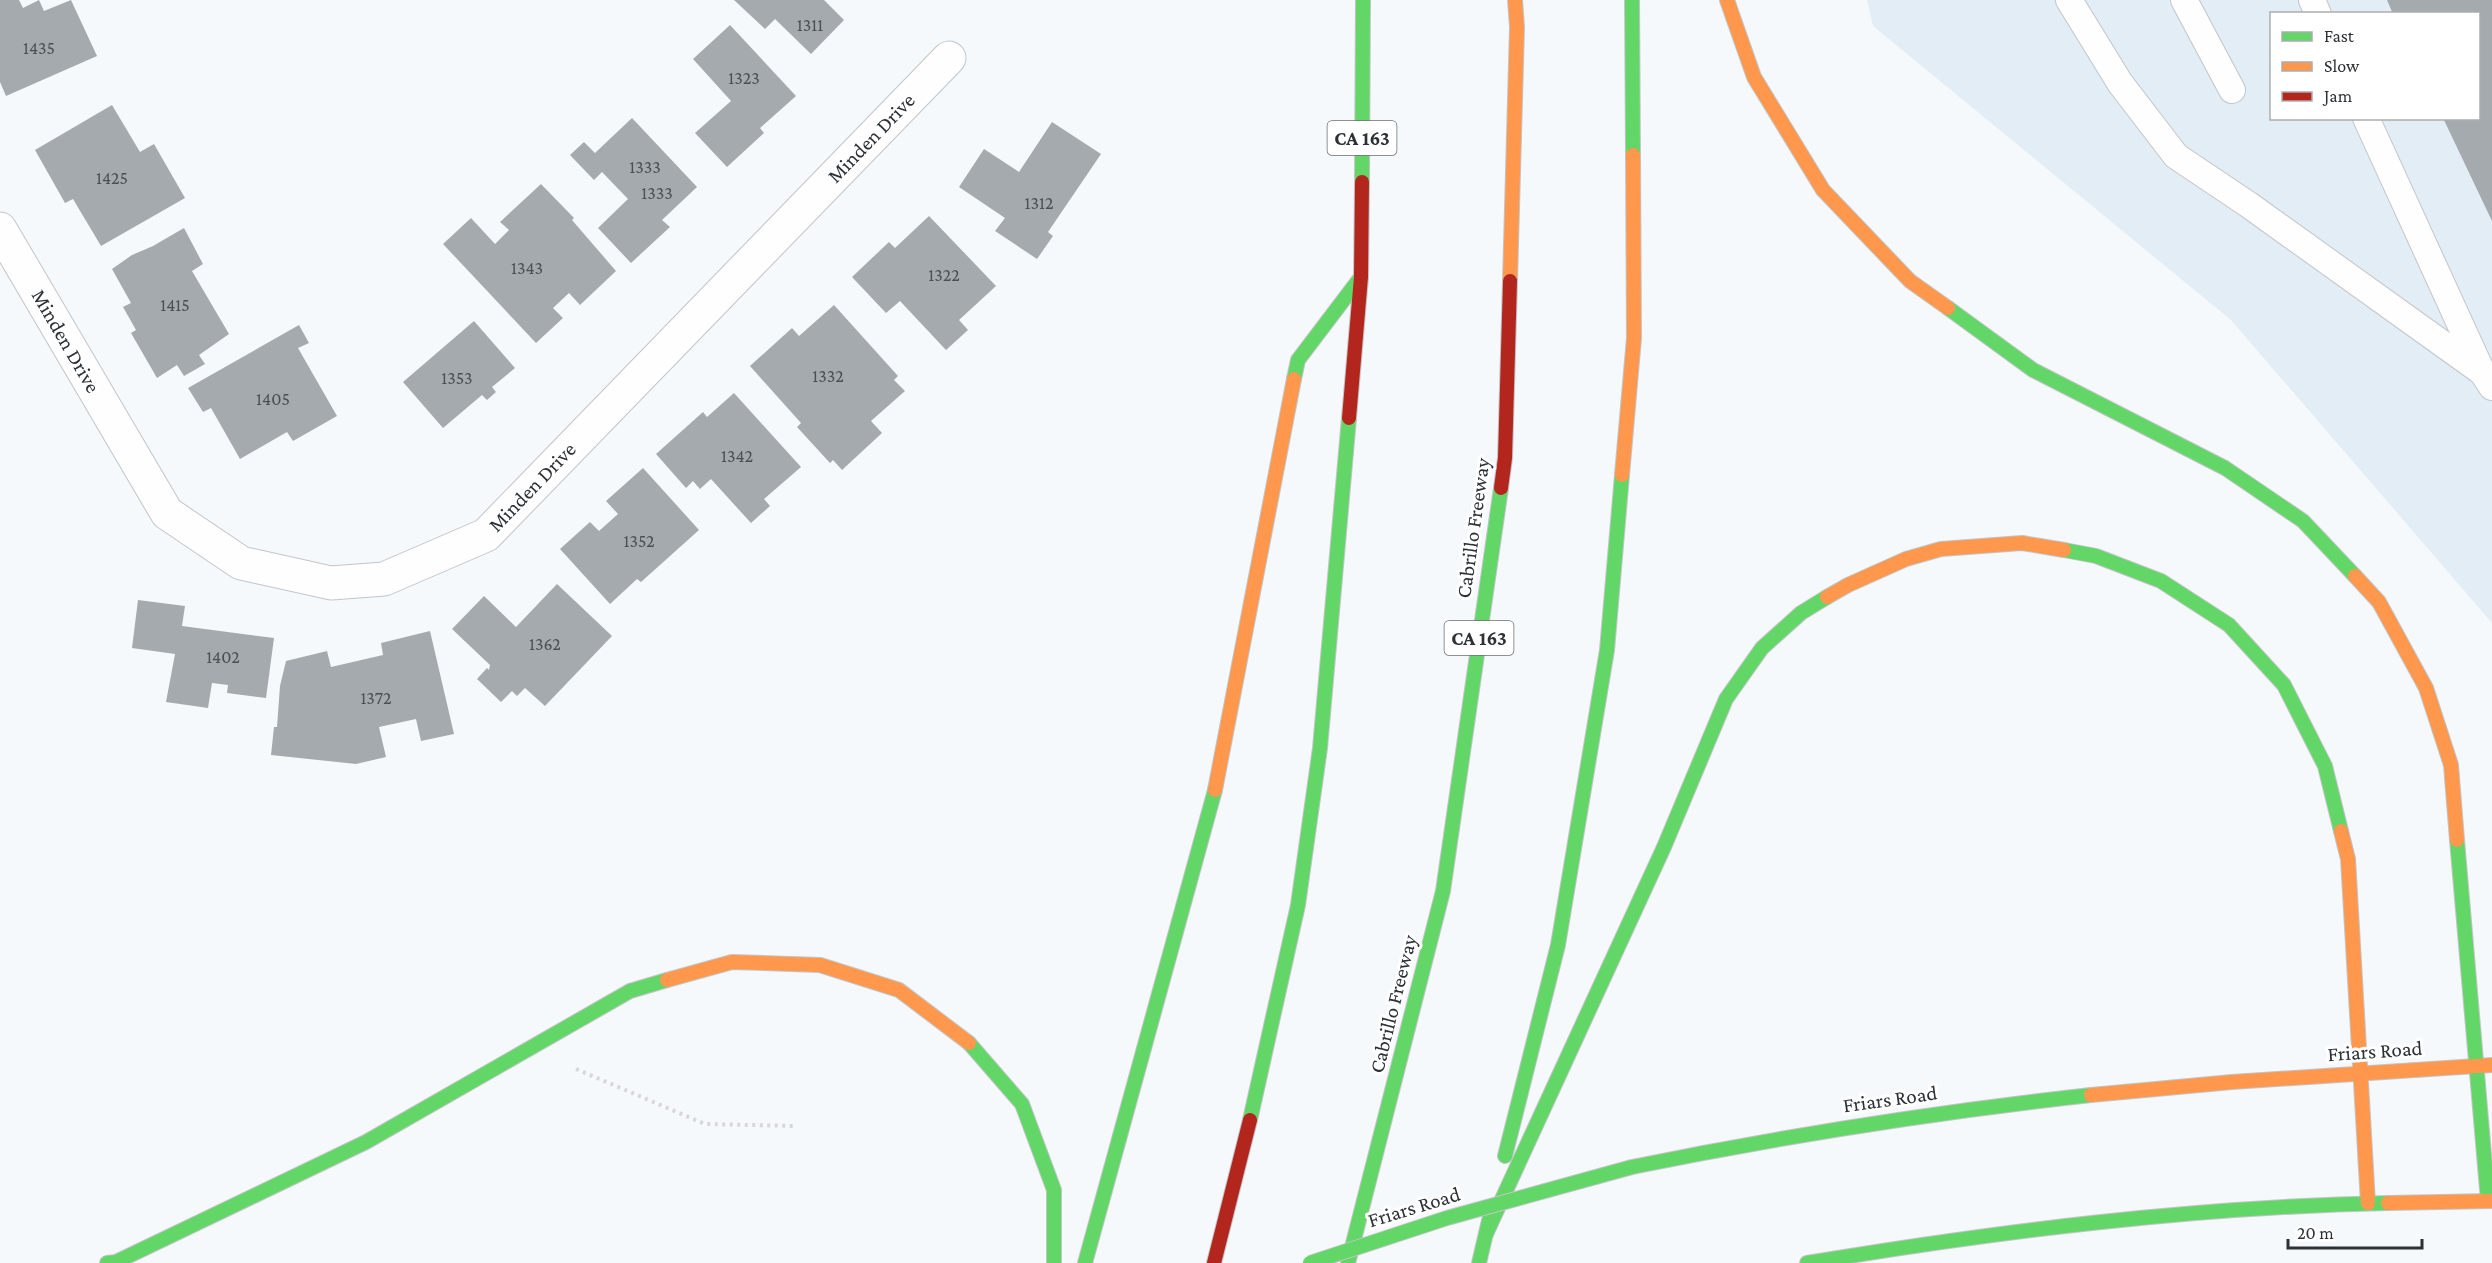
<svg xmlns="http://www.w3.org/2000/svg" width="2492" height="1263" font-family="'Crimson Pro',serif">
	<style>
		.built { fill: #e3edf5; fill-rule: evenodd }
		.building { fill: #a5aaaf }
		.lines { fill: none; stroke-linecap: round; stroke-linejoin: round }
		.lane-casing { stroke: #c2c5c8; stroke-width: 28 }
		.street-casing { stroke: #c2c5c8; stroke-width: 35 }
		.fast-casing { stroke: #c2c5c8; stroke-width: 16 }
		.slow-casing { stroke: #c2c5c8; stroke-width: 16 }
		.jam-casing { stroke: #c2c5c8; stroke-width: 16 }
		.path { stroke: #d6d7d8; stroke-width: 4; stroke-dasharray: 3 4.5; stroke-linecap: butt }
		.lane { stroke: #fefefe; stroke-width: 26 }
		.street { stroke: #fefefe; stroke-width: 33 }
		.fast { stroke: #63d668; stroke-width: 14 }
		.slow { stroke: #ff974d; stroke-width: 14 }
		.jam { stroke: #b3261e; stroke-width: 14 }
		.fast-bridge-casing { stroke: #c2c5c8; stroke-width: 16; stroke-linecap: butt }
		.fast-bridge { stroke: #63d668; stroke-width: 14 }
		.labels { text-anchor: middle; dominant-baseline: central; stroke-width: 6; stroke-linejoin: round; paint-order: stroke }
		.number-label { font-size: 18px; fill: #4a4f54 }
		.shield { fill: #fff; stroke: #6b6f72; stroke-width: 1.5 }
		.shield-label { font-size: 20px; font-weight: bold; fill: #2c3135 }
		.street-label { font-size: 21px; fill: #2c3135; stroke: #fff }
	</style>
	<rect width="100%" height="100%" fill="#f6f9fb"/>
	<path class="built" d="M1867 0H2492V623L2231 320 1873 26ZM2272 14H2478V118H2272Z"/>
	<g class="building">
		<path d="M0 0H19L23 8 39 0 44 11 71 0 97 56 6 96 0 82Z"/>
		<path d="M734 0H824L844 20 811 54 775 19 765 29Z"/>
		<path d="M2387 0H2492V221L2443 118H2478V14H2393Z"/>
		<path d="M730 25 796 96 760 128 764 133 727 167 695 133 731 101 693 59Z"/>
		<path d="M112 105 140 152 154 144 185 198 101 246 73 199 65 203 35 150Z"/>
		<path d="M632 118 697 187 662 220 670 227 631 263 598 228 628 199 602 172 594 180 570 155 584 142 595 153Z"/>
		<path d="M1052 122 1101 154 1048 232 1053 236 1037 259 995 231 1005 218 959 187 984 149 1019 172Z"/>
		<path d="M541 184 574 218 572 220 616 271 580 305 569 293 553 308 563 318 536 343 443 244 471 218 495 244 509 230 500 222Z"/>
		<path d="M929 216 996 286 959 320 968 330 946 350 900 301 886 313 852 277 889 242 895 248Z"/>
		<path d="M184 228 203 264 192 271 229 334 199 355 205 364 184 376 177 365 157 378 131 333 136 330 123 307 131 303 112 269 132 255 153 246Z"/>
		<path d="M834 305 898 376 894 380 905 391 871 421 882 433 842 470 833 460 830 463 797 427 801 423 750 366 792 328 799 336Z"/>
		<path d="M474 321 515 368 492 387 496 392 487 400 482 395 443 428 403 382Z"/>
		<path d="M299 325 309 343 298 348 337 416 293 441 287 432 240 459 211 408 203 412 188 388Z"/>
		<path d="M734 393 801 467 764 499 770 506 751 523 711 479 700 489 693 481 686 488 656 454 703 412 707 417Z"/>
		<path d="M643 468 699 530 641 582 637 579 610 604 560 549 590 522 599 531 618 514 606 501Z"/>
		<path d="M557 584 612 636 545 706 525 688 517 696 512 691 501 702 477 679 487 668 489 670 490 665 452 629 484 596 516 627Z"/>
		<path d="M138 600 185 606 182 626 274 638 266 698 227 693 228 685 212 683 208 708 166 702 175 654 132 648Z"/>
		<path d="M430 631 454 734 421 741 416 719 379 727 386 757 356 764 271 755 274 727H277L280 686 286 661 327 651 331 667 383 655 381 643Z"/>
	</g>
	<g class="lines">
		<g class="lane-casing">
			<g id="lane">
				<path d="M2069 0 2120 83 2176 156 2249 205 2482 372 2492 387"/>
				<path d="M2184 0 2232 90"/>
				<path d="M2312 0 2318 14"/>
				<path d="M2366 118 2482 372"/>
			</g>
		</g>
		<g class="street-casing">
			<path id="street" d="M0 229 167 513 241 563 331 583 384 579 486 535 949 58"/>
		</g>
		<g class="fast-casing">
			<g id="fast">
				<path d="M1632 0 1633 155"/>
				<path d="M1362 182 1363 0"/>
				<path d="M1948 308 2033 370 2225 468 2303 521 2355 576"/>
				<path d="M1294 379 1298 360 1361 277"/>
				<path d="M2064 550 2096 556 2161 581 2229 625 2284 685 2325 766 2341 831"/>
				<path d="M2457 840 2488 1201"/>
				<path d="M969 1043 1022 1104 1054 1190V1263"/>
				<path d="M1250 1120 1298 905 1320 748 1349 418"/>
				<path d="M1505 1156 1558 945 1607 650 1622 475"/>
				<path d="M1632 1167C1784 1136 1937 1112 2091 1095"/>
				<path d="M1486 1234 1664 847 1726 699 1762 648 1801 613 1827 597"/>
				<path d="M107 1263 116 1262 366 1142 630 991 667 980"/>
				<path d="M1085 1263 1215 790"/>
				<path d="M1348 1263 1443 891 1501 488"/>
				<path d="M1479 1263 1491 1212"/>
				<path d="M1807 1263C1999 1231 2193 1207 2388 1203"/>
			</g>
		</g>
		<g class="slow-casing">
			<g id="slow">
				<path d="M1727 0 1754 77 1823 190 1910 281 1948 308"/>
				<path d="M1510 281 1517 27 1515 0"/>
				<path d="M1622 475 1634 338 1633 155"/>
				<path d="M2355 576 2379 602 2426 688 2451 765 2457 840"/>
				<path d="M1827 597 1848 585 1906 559 1941 549 2022 543 2064 550"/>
				<path d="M1215 790 1294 379"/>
				<path d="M2341 831 2348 859 2368 1203"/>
				<path d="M667 980 732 962 820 965 899 990 969 1043"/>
				<path d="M2091 1095 2232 1082 2492 1065"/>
				<path d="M2388 1203 2492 1201"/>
			</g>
		</g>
		<g class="jam-casing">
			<g id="jam">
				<path d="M1349 418 1361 277 1362 182"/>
				<path d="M1501 488 1505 458 1510 281"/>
				<path d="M1214 1263 1250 1120"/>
			</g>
		</g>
		<path class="path" d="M576 1069 705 1124 795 1126"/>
		<use href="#lane" class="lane"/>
		<use href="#street" class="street"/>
		<use href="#fast" class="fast"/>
		<use href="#slow" class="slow"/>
		<use href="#jam" class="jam"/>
		<g class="fast-bridge-casing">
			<path id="fast-bridge" d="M1310 1263 1447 1218 1632 1167"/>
		</g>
		<use href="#fast-bridge" class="fast-bridge"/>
	</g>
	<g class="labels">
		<g class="number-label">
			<text x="810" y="25">1311</text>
			<text x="39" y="48">1435</text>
			<text x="744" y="78">1323</text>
			<text x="645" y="167">1333</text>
			<text x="112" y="178">1425</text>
			<text x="657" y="193">1333</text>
			<text x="1039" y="203">1312</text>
			<text x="527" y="268">1343</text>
			<text x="944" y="275">1322</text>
			<text x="175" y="305">1415</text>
			<text x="828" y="376">1332</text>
			<text x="457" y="378">1353</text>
			<text x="273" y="399">1405</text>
			<text x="737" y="456">1342</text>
			<text x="639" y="541">1352</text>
			<text x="545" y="644">1362</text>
			<text x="223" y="657">1402</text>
			<text x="376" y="698">1372</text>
		</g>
		<g class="shield">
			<rect x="1327.5" y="121" width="69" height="34" rx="4.5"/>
			<rect x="1444.5" y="621" width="69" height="34" rx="4.5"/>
		</g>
		<g class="shield-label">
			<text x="1362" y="138">CA 163</text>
			<text x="1479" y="638">CA 163</text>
		</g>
		<g class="street-label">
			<text transform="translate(871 138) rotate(-46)">Minden Drive</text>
			<text transform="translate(66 341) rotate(60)">Minden Drive</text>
			<text transform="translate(532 487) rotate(-46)">Minden Drive</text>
			<text transform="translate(1473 528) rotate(-82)">Cabrillo Freeway</text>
			<text transform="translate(1393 1004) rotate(-76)">Cabrillo Freeway</text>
			<text transform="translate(2375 1051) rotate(-4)">Friars Road</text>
			<text transform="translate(1890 1099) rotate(-8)">Friars Road</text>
			<text transform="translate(1414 1207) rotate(-17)">Friars Road</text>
		</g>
	</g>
	<rect x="2270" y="12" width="210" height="108" fill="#ffffff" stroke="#abadae" stroke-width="1.5"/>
	<rect x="2282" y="32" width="30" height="9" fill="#63d668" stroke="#abadae" stroke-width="1.5"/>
	<text x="2324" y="42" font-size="18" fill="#2c3135">Fast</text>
	<rect x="2282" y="62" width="30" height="9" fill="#ff974d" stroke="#abadae" stroke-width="1.5"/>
	<text x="2324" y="72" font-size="18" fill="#2c3135">Slow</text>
	<rect x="2282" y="92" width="30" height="9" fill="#b3261e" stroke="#abadae" stroke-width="1.5"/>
	<text x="2324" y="102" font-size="18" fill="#2c3135">Jam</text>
	<path d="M2288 1239v9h134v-9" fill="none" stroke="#2c3135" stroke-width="3"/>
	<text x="2297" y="1239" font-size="18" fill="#2c3135" stroke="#ffffff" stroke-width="4.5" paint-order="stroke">20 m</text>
</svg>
